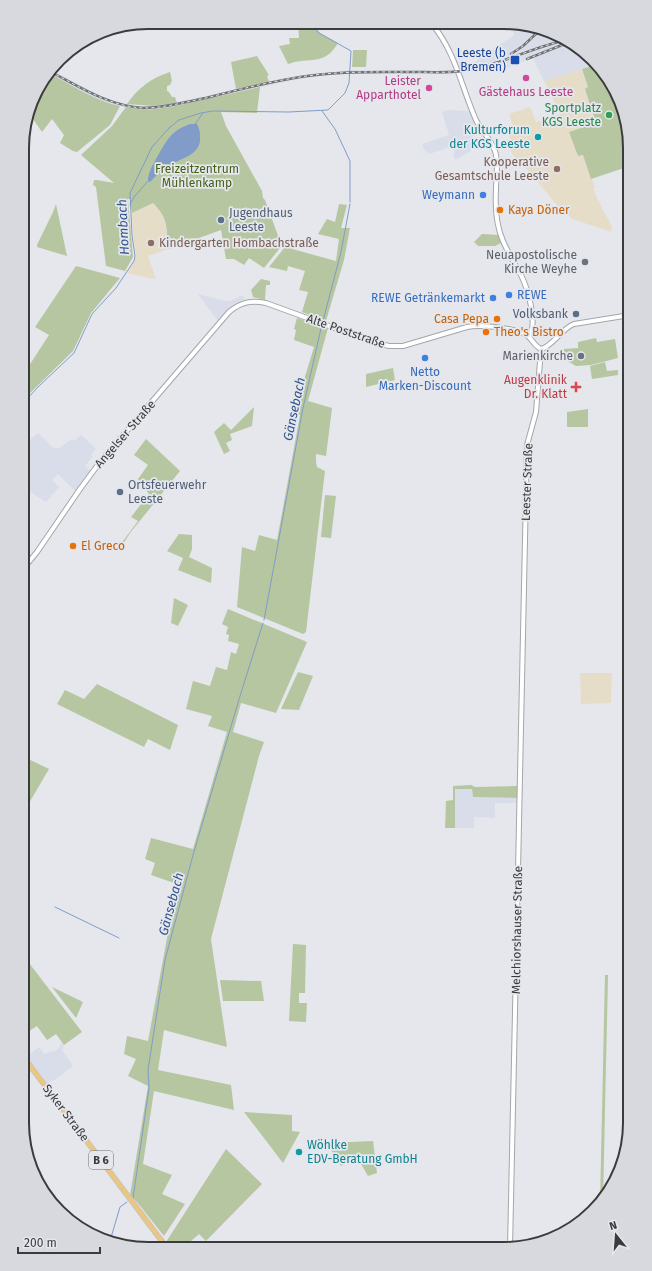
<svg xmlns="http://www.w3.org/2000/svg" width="652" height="1271" font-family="'Fira Sans',sans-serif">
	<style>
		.built { fill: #d8dde9 }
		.education { fill: #e6ddc8 }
		.green { fill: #b6c6a1 }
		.water { fill: #819cc8 }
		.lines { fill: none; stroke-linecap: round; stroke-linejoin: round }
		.stream { stroke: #819cc8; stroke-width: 1 }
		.secondary-casing { stroke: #a4a6aa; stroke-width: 6 }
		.primary-casing { stroke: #c4c4c4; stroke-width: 6 }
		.secondary { stroke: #fff; stroke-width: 4 }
		.primary { stroke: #ebc680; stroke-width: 4.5 }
		.rail-casing { stroke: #707173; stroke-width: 2.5 }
		.rail { stroke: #e5e7ec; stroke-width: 1; stroke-dasharray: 3; stroke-linecap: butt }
		.transit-dot { fill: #1a4fb4; stroke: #e5e7ec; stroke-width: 1.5 }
		.hotel-dot { fill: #d1479c; stroke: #e5e7ec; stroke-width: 1.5 }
		.leisure-dot { fill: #2e9e5b; stroke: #e5e7ec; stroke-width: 1.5 }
		.culture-dot { fill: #0f9aa8; stroke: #e5e7ec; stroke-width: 1.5 }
		.education-dot { fill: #8d6e63; stroke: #e5e7ec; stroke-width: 1.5 }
		.shop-dot { fill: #3f7fe0; stroke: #e5e7ec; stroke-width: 1.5 }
		.food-dot { fill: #e8710a; stroke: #e5e7ec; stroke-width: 1.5 }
		.service-dot { fill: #5c6f8a; stroke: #e5e7ec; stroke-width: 1.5 }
		.worship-dot { fill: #6b7280; stroke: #e5e7ec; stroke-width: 1.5 }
		.health-dot { fill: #e0444e; stroke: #e5e7ec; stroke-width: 1.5 }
		.labels { text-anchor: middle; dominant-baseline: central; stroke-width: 3.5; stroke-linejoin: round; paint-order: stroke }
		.shield { fill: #e5e7ec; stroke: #6d6f71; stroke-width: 1 }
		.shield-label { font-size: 11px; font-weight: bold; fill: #3a3b3c }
		.transit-label { font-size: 12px; fill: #164399; stroke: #e5e7ec; text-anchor: end }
		.hotel-label { font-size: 12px; fill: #b23c85; stroke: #e5e7ec; text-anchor: end }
		.leisure-label { font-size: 12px; fill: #27864d; stroke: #e5e7ec; text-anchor: end }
		.culture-label { font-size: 12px; fill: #0d838f; stroke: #e5e7ec; text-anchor: end }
		.education-label { font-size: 12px; fill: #785e54; stroke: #e5e7ec; text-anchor: end }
		.park-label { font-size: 12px; fill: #476018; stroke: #e5e7ec }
		.shop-label { font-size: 12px; fill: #366cbe; stroke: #e5e7ec; text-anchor: end }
		.food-label { font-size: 12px; fill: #c56008; stroke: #e5e7ec; text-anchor: start }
		.service-label { font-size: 12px; fill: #4e5e75; stroke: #e5e7ec; text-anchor: start }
		.worship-label { font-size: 12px; fill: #5b616d; stroke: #e5e7ec; text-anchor: end }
		.street-label { font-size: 12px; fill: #3a3b3c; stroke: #e5e7ec }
		.health-label { font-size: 12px; fill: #be3a42; stroke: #e5e7ec; text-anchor: end }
		.water-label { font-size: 13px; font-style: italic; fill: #32548d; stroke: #e5e7ec }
		.rim { fill: none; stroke: #3a3b3c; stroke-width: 2 }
	</style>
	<rect width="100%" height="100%" fill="#e5e7ec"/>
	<g class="built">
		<path d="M511 24H529L587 53 595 65 544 81 533 58 506 68 480 72 475 71 455 73H366L327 75 289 81 179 106 146 110 126 107 107 103 87 94 49 73 52 70 100 96 115 102 140 106 164 105 298 76 351 70 437 71 473 68 469 66 514 35Z"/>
		<path d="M449 110 468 111 470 112 475 123 468 128 476 143 469 148 471 151 455 160 453 154 455 152 453 146 429 154 423 148V144L449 135 442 112Z"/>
		<path d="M198 294 225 301H231L242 295 244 297V299L231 307 218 321Z"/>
		<path d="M38 433 53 448H59L72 439 74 441 81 435 96 449 91 455 93 456 85 466 91 471 75 491 58 474 52 480 59 487 46 502 30 492 23 499V446Z"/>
		<path d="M454 789H472L473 797 518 798V803H495V818L474 817V828H455Z"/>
		<path d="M62 1043 64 1045 62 1050 73 1066 53 1081 52 1080 48 1084 27 1056 39 1047 44 1054 57 1050Z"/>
	</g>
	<g class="education">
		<path d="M582 69 588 88 585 89 596 123 570 132 578 156 583 155 595 187 593 188 598 200 612 227 611 232 572 219 556 204 533 176 512 154 510 148 513 147 508 132 514 130 509 114 530 107 536 122 560 114 544 81Z"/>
		<path d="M153 203 164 216 169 249 148 256 156 279 148 278 127 273 134 262 136 256 133 235 132 213Z"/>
		<path d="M580 673H612L611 703 581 704Z"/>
	</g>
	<g class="green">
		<path d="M298 23H311L320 33 338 43C324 67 310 56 288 64L279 46 290 44 289 38H299Z"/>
		<path d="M353 50H367L366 67H352Z"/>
		<path d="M257 56 269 75 267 76 269 82 236 89 231 62Z"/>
		<path d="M595 65 623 108 630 148V166L591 179 583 155 578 156 569 132 596 123 585 89 588 87 582 69Z"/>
		<path d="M170 72 172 81 170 85 167 86V91L169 92 172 97H175L177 103 153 106 127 104C138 88 151 78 170 72Z"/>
		<path d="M49 73C72 85 95 101 120 106L110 125 77 152 73 151 60 143 64 135 52 119 42 132 29 113 35 92Z"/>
		<path d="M260 87 257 113 221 112 226 126 262 191 263 198 265 200 281 244 280 248 264 268 249 258 244 265 234 259H226L221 230 169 249C165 227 170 220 153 203L132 213 130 199H128L133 257 125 271 106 266 96 187 93 185 94 180H97L114 183 81 155 112 126 126 107 146 110 171 107Z"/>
		<path d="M56 204 67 256 37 247V245L53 212Z"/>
		<path d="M339 204 347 205 341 228H350L344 260 326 321 302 312 308 292 299 290 305 271 288 266 287 271 269 267 285 247 336 261 339 239 318 234 327 219 335 222Z"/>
		<path d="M482 234 499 235 501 243 495 246H478L474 242Z"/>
		<path d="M76 266 120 278 91 313 73 351 26 397 23 403V375L49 335 35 327Z"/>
		<path d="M261 279 270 281V285H266L265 300 253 297 251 290Z"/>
		<path d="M297 318 328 328 308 401 332 408 326 456 316 454V462L317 467 325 471 306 632 303 634 237 607 242 547 255 551 259 535 277 540 300 415 294 413 314 347 294 340 296 330 294 329Z"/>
		<path d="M596 338 597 342 615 339 618 358 591 365 576 366 564 359V349L578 348V342Z"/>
		<path d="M605 362 607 371 618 370V375L592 379 590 366Z"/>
		<path d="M393 368 395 380 366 387V374Z"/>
		<path d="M254 407 252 426 230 434 232 440 226 443 230 451 224 454 214 432 224 423 231 430Z"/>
		<path d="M588 409V427H567V412Z"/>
		<path d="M146 439 180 471 130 533 121 547 120 545 138 521 131 517 149 494 138 479 148 465 134 455Z"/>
		<path d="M325 495 336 496 331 538 321 537Z"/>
		<path d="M179 534 192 535V549L189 557 212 568 211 583 178 570 183 558 167 551Z"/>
		<path d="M174 598 188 605 178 626 171 623Z"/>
		<path d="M228 609 307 642 276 713 241 703 233 732 264 742 259 756 211 939 227 1047 164 1030 158 1070 231 1085 234 1110 154 1091 143 1164 172 1175 162 1194 185 1204 164 1236 137 1202 130 1195 148 1086 128 1076 136 1059 124 1054 127 1036 148 1041 177 884 151 875 155 863 145 859 151 838 193 849 227 732 208 726 212 716 186 709 193 681 210 686 216 667 227 670 231 652 236 654 239 644 228 641 229 635 226 634 228 627 222 624Z"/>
		<path d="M298 672 313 676 299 710 281 709Z"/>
		<path d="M97 684 178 725 170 750 148 739 144 747 57 704 65 690 84 699Z"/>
		<path d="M24 757 49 769 22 815V760Z"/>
		<path d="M471 785 475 787 518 786V798L473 797 472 789H455V828H445L446 801 453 800V786Z"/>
		<path d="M293 944 306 945 305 993H299V1003H307L306 1022 289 1021Z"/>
		<path d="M29 963 82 1032 64 1045 56 1034 47 1040 37 1026 29 1031 22 1022 24 1018 22 1015V968Z"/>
		<path d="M605 975H608L603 1201 600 1204Z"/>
		<path d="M220 980 261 981 264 1001H223Z"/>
		<path d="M52 987 83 1002 76 1018Z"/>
		<path d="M244 1112 292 1115V1131L300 1132 283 1163Z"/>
		<path d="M373 1141 377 1173 368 1176 357 1157 341 1166 327 1143Z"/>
		<path d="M226 1149 262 1184 206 1241 199 1234 183 1248H171L166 1242Z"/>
	</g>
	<path class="water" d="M190 124H197C199 128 200 131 200 136 202 156 180 158 166 167 160 171 155 177 150 182L148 181C148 174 151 168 155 161 165 144 169 131 190 124Z"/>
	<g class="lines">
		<g class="stream">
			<path d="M322 111 335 129 350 161V202"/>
			<path d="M195 124 203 113"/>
			<path d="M130 205 134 197 148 181"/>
			<path d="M323 321 341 252 350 204"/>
			<path d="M23 406 26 400 39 386 74 353 92 314 116 288 134 261 135 256 132 235 130 193 152 147 169 128 179 120 201 113 213 111 289 112 328 110 345 93 349 83 351 51 319 33 310 23"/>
			<path d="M264 620 303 408 322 324"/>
			<path d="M55 907 119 938"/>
			<path d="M133 1198 149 1088 148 1070 165 960 193 855 240 696 263 623"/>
			<path d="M110 1241 120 1207 127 1202"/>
		</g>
		<g class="secondary-casing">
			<g id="secondary">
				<path d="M432 24C456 53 461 86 476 120 481 131 491 139 495 151 499 163 496 177 496 190 495 207 496 225 503 241 508 253 515 264 521 275 528 289 538 324 529 336"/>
				<path d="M541 349C553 346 561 329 574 324L630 315"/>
				<path d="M23 569 37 552 80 489 100 462 229 312C241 302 251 300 266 303L373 342 389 346H403L467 327C480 324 513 328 525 334 532 338 534 346 541 349"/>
				<path d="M510 1248 527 445 536 412 541 349"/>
			</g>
		</g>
		<g class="primary-casing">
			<path id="primary" d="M22 1055 167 1248"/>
		</g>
		<use href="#secondary" class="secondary"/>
		<use href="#primary" class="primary"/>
		<g class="rail-casing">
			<g id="rail">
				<path d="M511 54 523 46 540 30"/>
				<path d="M527 59 567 43"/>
				<path d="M51 72C80 87 109 106 143 108 164 108 185 102 206 98 237 90 268 82 300 77 337 71 375 72 412 72 429 72 447 73 463 71 497 66 529 49 562 41"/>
			</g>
		</g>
		<use href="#rail" class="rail"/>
	</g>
	<rect class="transit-dot" x="510" y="55" width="10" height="10" rx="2"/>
	<g class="hotel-dot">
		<circle cx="526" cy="78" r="4"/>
		<circle cx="429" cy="88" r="4"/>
	</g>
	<circle class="leisure-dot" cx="609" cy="115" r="4"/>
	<g class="culture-dot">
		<circle cx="538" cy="137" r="4"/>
		<circle cx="299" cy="1152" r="4"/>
	</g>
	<g class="education-dot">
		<circle cx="557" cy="169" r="4"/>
		<circle cx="151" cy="243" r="4"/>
	</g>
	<g class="shop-dot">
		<circle cx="483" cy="195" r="4"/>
		<circle cx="509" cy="295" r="4"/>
		<circle cx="493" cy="298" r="4"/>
		<circle cx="425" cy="358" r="4"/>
	</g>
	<g class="food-dot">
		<circle cx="500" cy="210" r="4"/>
		<circle cx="497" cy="319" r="4"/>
		<circle cx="486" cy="332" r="4"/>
		<circle cx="73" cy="546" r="4"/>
	</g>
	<g class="service-dot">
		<circle cx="221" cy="220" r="4"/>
		<circle cx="576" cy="314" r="4"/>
		<circle cx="120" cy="492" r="4"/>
	</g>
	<g class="worship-dot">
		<circle cx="585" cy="262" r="4"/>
		<circle cx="581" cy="356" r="4"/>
	</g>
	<path class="health-dot" d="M574 381h4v4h4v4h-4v4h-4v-4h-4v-4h4z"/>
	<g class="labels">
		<rect class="shield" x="89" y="1151" width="24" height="18" rx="3"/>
		<g class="shield-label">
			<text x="101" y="1160">B 6</text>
		</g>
		<g class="transit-label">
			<text x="506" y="53">Leeste (b<tspan x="506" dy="14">Bremen)</tspan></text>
		</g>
		<g class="hotel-label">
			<text x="421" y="81">Leister<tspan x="421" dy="14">Apparthotel</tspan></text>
			<text x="526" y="92" text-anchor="middle">Gästehaus Leeste</text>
		</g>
		<g class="leisure-label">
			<text x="601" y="108">Sportplatz<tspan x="601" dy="14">KGS Leeste</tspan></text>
		</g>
		<g class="culture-label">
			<text x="530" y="130">Kulturforum<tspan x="530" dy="14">der KGS Leeste</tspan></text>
			<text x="307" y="1145" text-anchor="start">Wöhlke<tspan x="307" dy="14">EDV-Beratung GmbH</tspan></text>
		</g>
		<g class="education-label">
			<text x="549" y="162">Kooperative<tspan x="549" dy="14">Gesamtschule Leeste</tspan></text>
			<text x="159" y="243" text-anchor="start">Kindergarten Hombachstraße</text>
		</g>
		<g class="park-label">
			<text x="197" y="169">Freizeitzentrum<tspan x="197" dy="14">Mühlenkamp</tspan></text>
		</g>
		<g class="shop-label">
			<text x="475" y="195">Weymann</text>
			<text x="517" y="295" text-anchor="start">REWE</text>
			<text x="485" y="298">REWE Getränkemarkt</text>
			<text x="425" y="372" text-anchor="middle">Netto<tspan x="425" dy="14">Marken-Discount</tspan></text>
		</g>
		<g class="food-label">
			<text x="508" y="210">Kaya Döner</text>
			<text x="489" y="319" text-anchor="end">Casa Pepa</text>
			<text x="494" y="332">Theo's Bistro</text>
			<text x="81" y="546">El Greco</text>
		</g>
		<g class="service-label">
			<text x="229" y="213">Jugendhaus<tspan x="229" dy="14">Leeste</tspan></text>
			<text x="568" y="314" text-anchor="end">Volksbank</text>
			<text x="128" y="485">Ortsfeuerwehr<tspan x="128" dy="14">Leeste</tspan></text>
		</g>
		<g class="worship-label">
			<text x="577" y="255">Neuapostolische<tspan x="577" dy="14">Kirche Weyhe</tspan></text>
			<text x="573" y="356">Marienkirche</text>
		</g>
		<g class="street-label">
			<text transform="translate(346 331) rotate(19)">Alte Poststraße</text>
			<text transform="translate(125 434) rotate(-49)">Angelser Straße</text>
			<text transform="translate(527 482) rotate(-88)">Leester Straße</text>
			<text transform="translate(517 930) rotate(-89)">Melchiorshauser Straße</text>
			<text transform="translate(66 1113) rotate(53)">Syker Straße</text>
		</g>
		<g class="health-label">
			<text x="567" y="380">Augenklinik<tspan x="567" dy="14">Dr. Klatt</tspan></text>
		</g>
		<g class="water-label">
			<text transform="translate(123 227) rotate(-93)">Hombach</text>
			<text transform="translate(294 409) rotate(-78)">Gänsebach</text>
			<text transform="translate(171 904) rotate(-75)">Gänsebach</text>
		</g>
	</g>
	<path d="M0 0H652V1271H0ZM148 29H504A119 119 0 0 1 623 148V1123A119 119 0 0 1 504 1242H148A119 119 0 0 1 29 1123V148A119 119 0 0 1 148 29Z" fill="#d7d9de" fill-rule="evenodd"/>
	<path class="rim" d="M148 29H504A119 119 0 0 1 623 148V1123A119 119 0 0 1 504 1242H148A119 119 0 0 1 29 1123V148A119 119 0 0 1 148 29Z"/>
	<g transform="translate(616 1235) rotate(343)" stroke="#e5e7ec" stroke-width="3" paint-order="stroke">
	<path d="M0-3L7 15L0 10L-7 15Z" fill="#3a3b3c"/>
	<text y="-6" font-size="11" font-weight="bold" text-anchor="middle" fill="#3a3b3c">N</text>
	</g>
	<path d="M18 1247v6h82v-6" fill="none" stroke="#3a3b3c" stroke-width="2"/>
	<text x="24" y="1247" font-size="12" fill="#3a3b3c" stroke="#e5e7ec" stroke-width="3" paint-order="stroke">200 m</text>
</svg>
